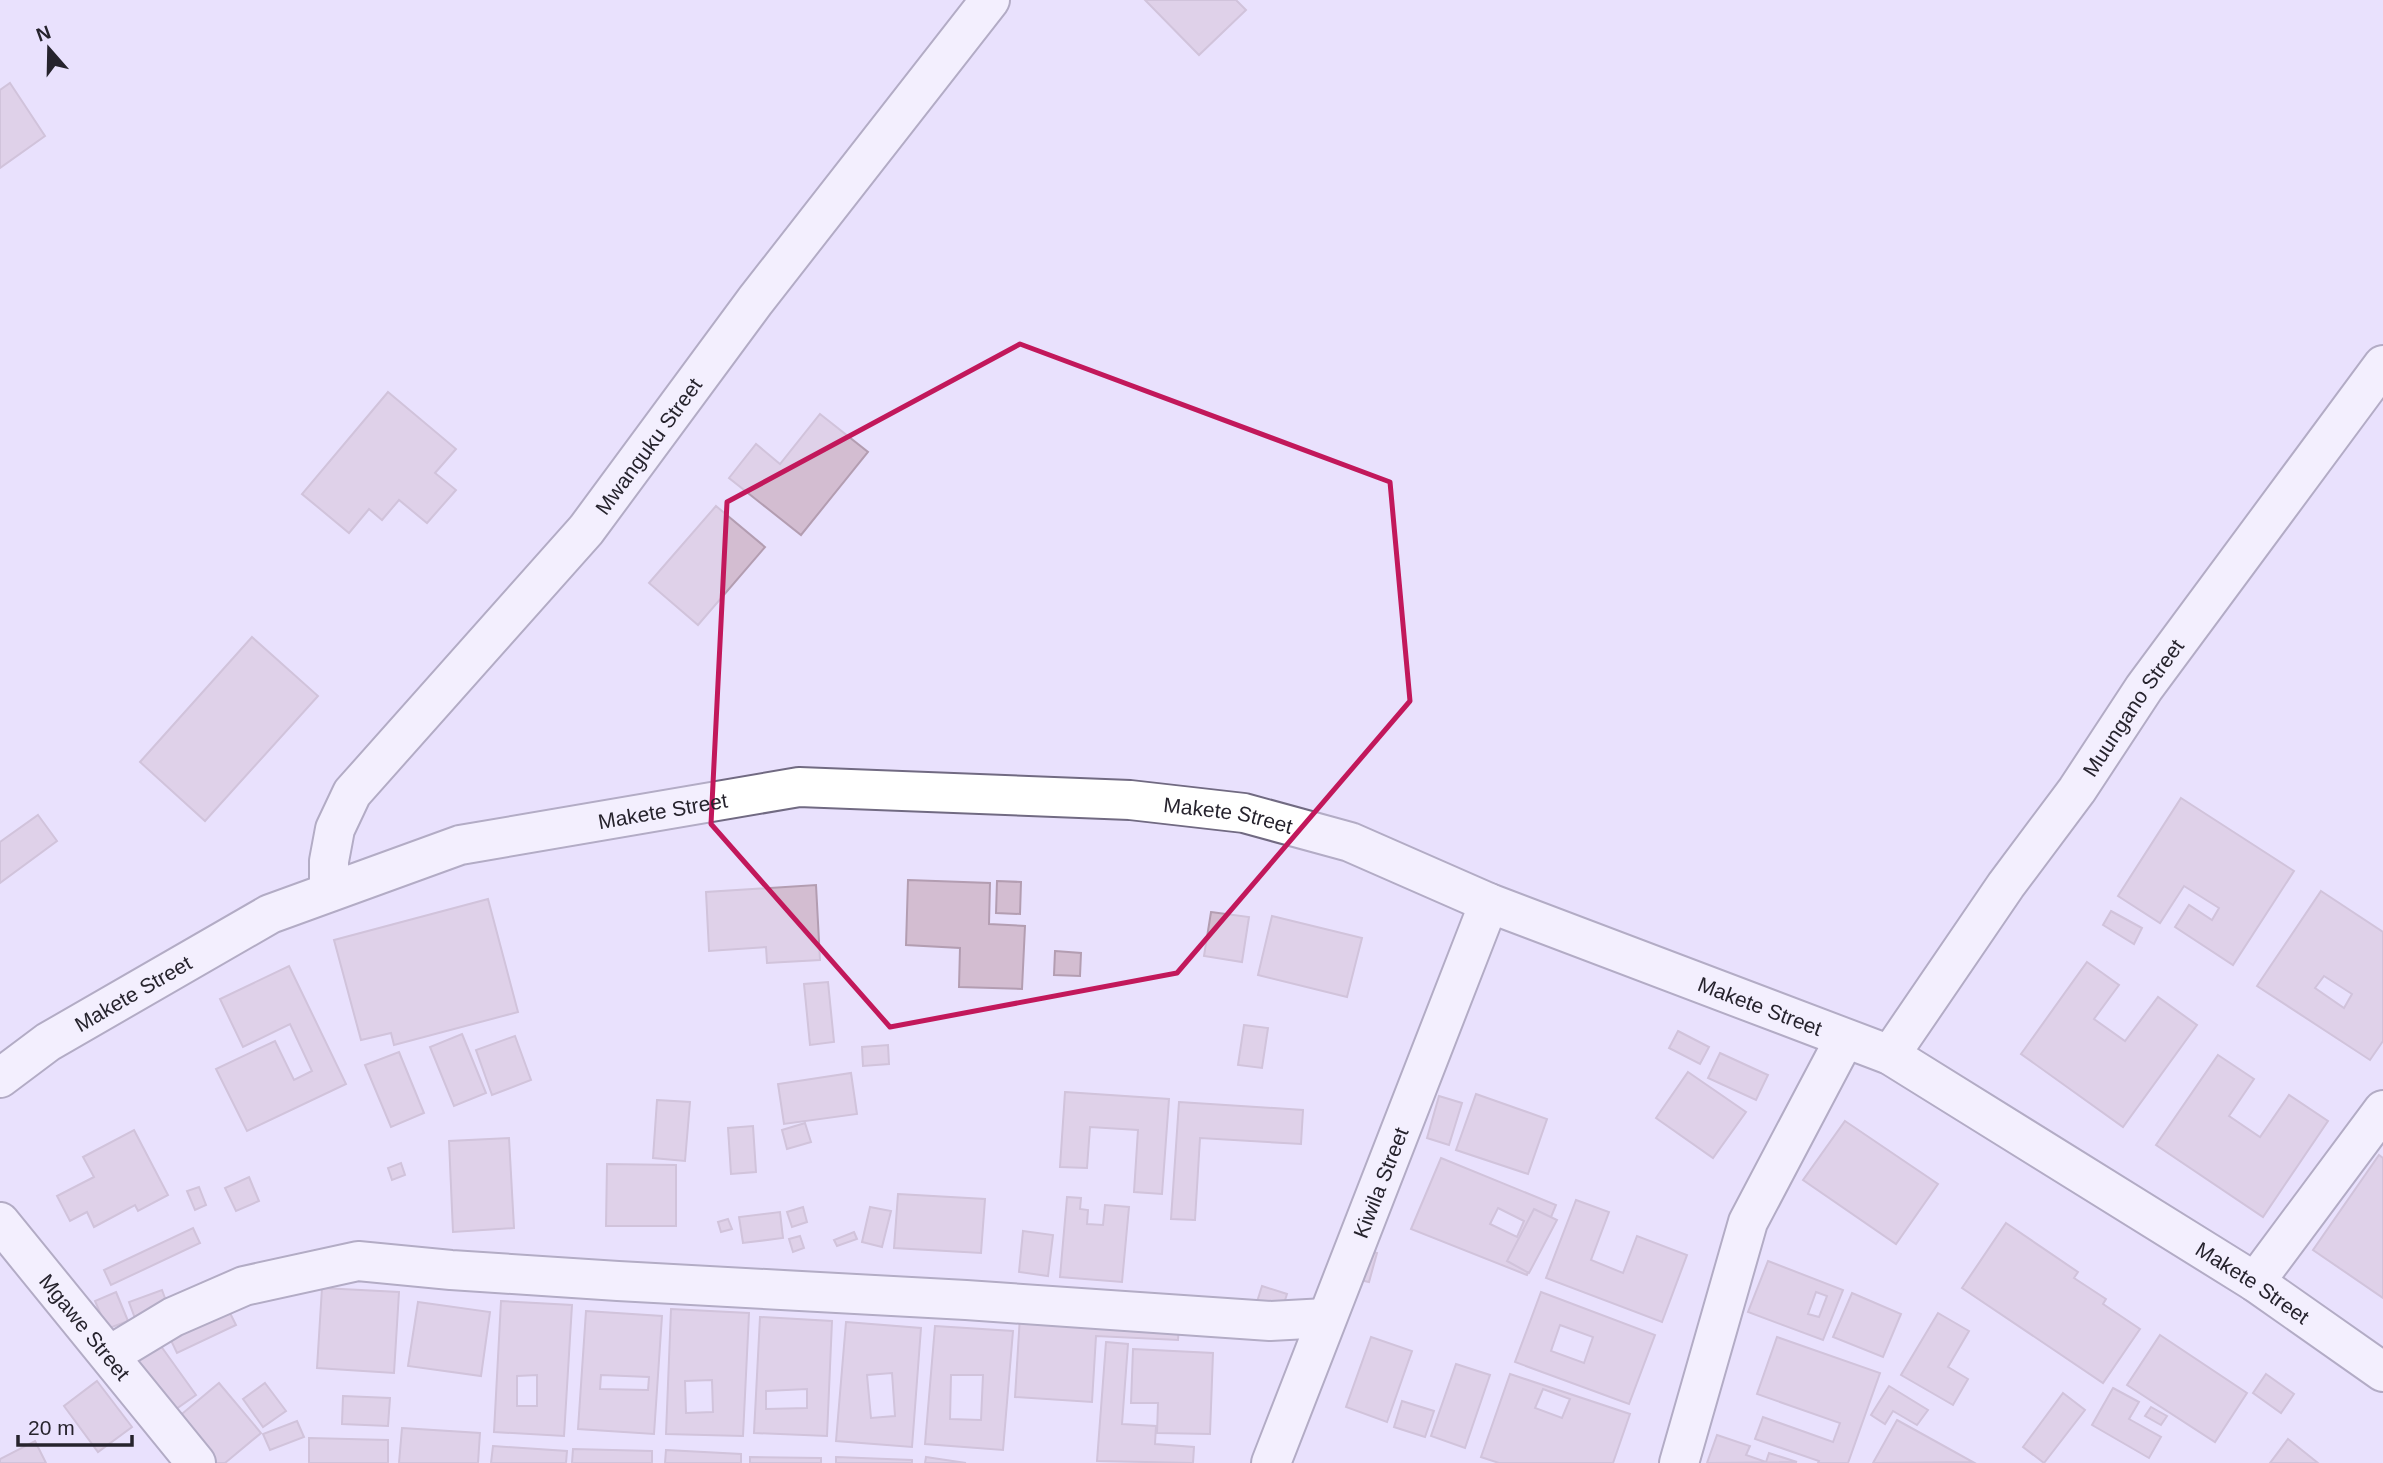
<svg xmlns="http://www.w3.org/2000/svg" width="2383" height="1463" font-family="Helvetica,sans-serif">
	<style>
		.building { fill: #d3bdd1; stroke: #b39db1; stroke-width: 2; fill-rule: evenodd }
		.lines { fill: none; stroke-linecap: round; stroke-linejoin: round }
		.street-casing { stroke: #716a82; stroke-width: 42 }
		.street { stroke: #fff; stroke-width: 38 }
		.marked { fill: none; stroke: #c2185b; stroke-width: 5; stroke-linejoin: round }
		.labels { text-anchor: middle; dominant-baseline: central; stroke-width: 5; stroke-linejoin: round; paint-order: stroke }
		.street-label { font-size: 21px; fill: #26232d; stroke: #e9e1fd }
	</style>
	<rect width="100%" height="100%" fill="#e9e1fd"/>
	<g class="building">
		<path d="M1145 0H1236L1246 10 1199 55Z"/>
		<path d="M10 83 45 136 0 168V90Z"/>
		<path d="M388 392 456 449 435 473 456 490 427 523 399 500 382 520 369 509 349 533 302 494Z"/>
		<path d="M820 414 868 452 801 535 729 478 756 444 780 464Z"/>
		<path d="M716 506 765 547 698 625 649 583Z"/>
		<path d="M252 637 318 696 205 821 140 762Z"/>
		<path d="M2181 798 2294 871 2233 965 2175 927 2189 905 2212 920 2219 908 2184 886 2160 923 2118 896Z"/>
		<path d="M38 815 57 841 0 883V842Z"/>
		<path d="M908 880 990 883 989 924 1025 926 1022 989 959 987 960 948 906 945Z"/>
		<path d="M997 881 1021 882 1020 914 996 913Z"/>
		<path d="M816 885 820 960 767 963 766 947 709 951 706 892Z"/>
		<path d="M2321 891 2383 932V1041L2370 1060 2257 986ZM2324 976 2352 994 2344 1008 2315 988Z"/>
		<path d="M488 899 518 1012 394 1045 391 1033 361 1040 334 940Z"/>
		<path d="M2111 911 2142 928 2134 944 2103 925Z"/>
		<path d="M1211 912 1249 917 1242 962 1204 956Z"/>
		<path d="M1272 916 1362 938 1347 997 1258 975Z"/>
		<path d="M1055 951 1081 953 1080 976 1054 975Z"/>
		<path d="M2087 962 2119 985 2094 1019 2125 1041 2158 997 2197 1025 2123 1127 2021 1054Z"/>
		<path d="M289 966 346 1084 247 1131 216 1069 275 1041 294 1080 312 1071 290 1024 243 1047 220 999Z"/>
		<path d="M828 982 834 1042 810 1045 804 984Z"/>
		<path d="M1244 1025 1268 1028 1262 1068 1238 1065Z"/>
		<path d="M1678 1031 1709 1047 1700 1064 1669 1048Z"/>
		<path d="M462 1034 486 1093 454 1106 430 1047Z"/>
		<path d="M515 1036 531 1080 492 1095 476 1050Z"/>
		<path d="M888 1045 889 1064 863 1066 862 1047Z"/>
		<path d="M399 1052 424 1113 391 1127 365 1065Z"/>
		<path d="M1720 1053 1768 1075 1756 1100 1708 1078Z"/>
		<path d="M2218 1055 2254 1079 2229 1116 2260 1137 2289 1095 2328 1121 2263 1217 2156 1145Z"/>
		<path d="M1688 1072 1746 1112 1713 1158 1656 1118Z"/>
		<path d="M851 1073 857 1114 784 1124 778 1084Z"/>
		<path d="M1065 1092 1169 1099 1162 1194 1134 1192 1138 1130 1090 1127 1087 1168 1060 1167Z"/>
		<path d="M1476 1094 1547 1119 1528 1174 1456 1150Z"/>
		<path d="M1439 1096 1462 1103 1449 1145 1427 1138Z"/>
		<path d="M657 1100 690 1102 685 1161 653 1158Z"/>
		<path d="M1179 1102 1303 1110 1301 1144 1200 1138 1195 1220 1171 1219Z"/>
		<path d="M1845 1121 1938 1184 1896 1244 1803 1180Z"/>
		<path d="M805 1123 811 1142 787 1149 782 1130Z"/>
		<path d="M753 1126 756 1172 731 1174 728 1128Z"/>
		<path d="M134 1130 168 1195 138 1211 135 1205 94 1227 87 1212 70 1221 57 1196 94 1177 83 1157Z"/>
		<path d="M509 1138 514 1228 453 1232 449 1141Z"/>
		<path d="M2379 1155 2383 1158V1298L2313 1250Z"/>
		<path d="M1441 1158 1556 1205 1527 1275 1411 1229ZM1498 1208 1524 1221 1517 1237 1490 1224Z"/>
		<path d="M401 1163 405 1175 392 1180 388 1168Z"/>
		<path d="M607 1164 676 1165V1226H606Z"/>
		<path d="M249 1177 259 1201 236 1211 225 1188Z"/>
		<path d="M199 1187 206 1205 195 1210 187 1191Z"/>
		<path d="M898 1194 985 1199 981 1253 894 1248Z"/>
		<path d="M1067 1197 1081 1198 1080 1209 1088 1210 1087 1224 1103 1225 1105 1205 1129 1207 1122 1282 1060 1277Z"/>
		<path d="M1576 1200 1609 1212 1591 1260 1623 1273 1637 1236 1687 1255 1662 1322 1546 1278Z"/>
		<path d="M803 1207 807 1222 792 1227 787 1212Z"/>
		<path d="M870 1207 891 1211 882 1247 862 1242Z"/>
		<path d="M1534 1209 1557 1220 1529 1273 1507 1261Z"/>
		<path d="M780 1212 783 1238 743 1243 739 1217Z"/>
		<path d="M728 1219 732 1229 721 1232 718 1222Z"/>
		<path d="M2006 1223 2078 1272 2074 1278 2106 1299 2103 1304 2140 1329 2103 1383 1962 1288Z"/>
		<path d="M193 1228 200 1243 111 1285 104 1270Z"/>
		<path d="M1023 1231 1053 1235 1048 1276 1019 1272Z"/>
		<path d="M854 1232 857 1239 837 1246 834 1240Z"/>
		<path d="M800 1236 804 1248 793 1252 789 1239Z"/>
		<path d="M1354 1247 1377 1253 1369 1282 1346 1277Z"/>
		<path d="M1768 1261 1843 1290 1823 1340 1748 1312ZM1816 1292 1827 1296 1819 1317 1808 1314Z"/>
		<path d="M1262 1286 1287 1294 1280 1316 1255 1308Z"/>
		<path d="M322 1288 399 1292 394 1373 317 1368Z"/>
		<path d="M162 1290 169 1309 136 1321 129 1302Z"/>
		<path d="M116 1292 128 1321 107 1329 95 1301Z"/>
		<path d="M1541 1292 1655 1335 1629 1404 1515 1362ZM1560 1325 1593 1337 1584 1363 1551 1351Z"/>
		<path d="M1852 1293 1901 1314 1883 1357 1833 1337Z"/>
		<path d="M224 1301 236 1325 177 1353 166 1330Z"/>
		<path d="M501 1301 572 1305 564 1436 494 1432ZM537 1375V1406H517V1376Z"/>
		<path d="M418 1302 490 1312 481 1376 408 1366Z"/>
		<path d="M671 1309 749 1313 743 1436 666 1434ZM712 1380 713 1412 686 1413 685 1381Z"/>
		<path d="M586 1311 662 1316 654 1434 578 1429ZM601 1375 649 1377 648 1390 600 1389Z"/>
		<path d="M1938 1313 1969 1331 1948 1367 1968 1379 1953 1405 1901 1375Z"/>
		<path d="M1020 1316 1179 1325 1178 1340 1096 1336 1092 1402 1015 1397Z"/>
		<path d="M760 1317 832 1321 827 1436 754 1433ZM807 1389V1408L766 1409V1391Z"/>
		<path d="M846 1322 921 1328 912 1447 836 1441ZM892 1373 895 1416 871 1418 867 1375Z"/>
		<path d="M935 1326 1013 1331 1003 1450 925 1444ZM951 1375H983L981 1420 950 1419Z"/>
		<path d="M153 1335 196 1395 169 1414 126 1353Z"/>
		<path d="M2160 1335 2247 1393 2215 1442 2127 1385Z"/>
		<path d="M1371 1337 1412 1351 1387 1422 1346 1407Z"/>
		<path d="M1777 1337 1880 1373 1848 1463H1818L1819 1461 1755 1439 1763 1417 1833 1442 1840 1423 1757 1394Z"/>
		<path d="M1106 1342 1128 1344 1122 1424 1156 1426 1155 1444 1194 1447 1193 1463 1097 1461Z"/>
		<path d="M1133 1349 1213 1353 1210 1434 1157 1433 1158 1403H1131Z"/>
		<path d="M1456 1364 1490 1375 1465 1448 1431 1436Z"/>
		<path d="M1510 1374 1630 1414 1613 1463H1499L1481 1457ZM1543 1389 1570 1399 1562 1418 1535 1408Z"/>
		<path d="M2266 1374 2294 1394 2281 1413 2253 1393Z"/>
		<path d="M97 1381 132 1427 98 1452 64 1406Z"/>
		<path d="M219 1383 261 1433 225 1463H216L177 1418Z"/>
		<path d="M265 1383 286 1411 263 1427 243 1399Z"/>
		<path d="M1889 1386 1928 1410 1917 1425 1893 1411 1885 1424 1871 1415Z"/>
		<path d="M2113 1388 2139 1402 2129 1419 2161 1437 2149 1458 2092 1425Z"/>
		<path d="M2063 1393 2085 1410 2044 1463 2023 1447Z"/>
		<path d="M343 1396 390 1398 388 1426 342 1424Z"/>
		<path d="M1402 1401 1434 1411 1425 1437 1394 1427Z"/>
		<path d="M2151 1407 2167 1416 2161 1425 2145 1416Z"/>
		<path d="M1897 1420 1973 1462 1873 1463Z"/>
		<path d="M297 1421 304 1437 270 1450 263 1434Z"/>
		<path d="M402 1428 480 1433 478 1463H399Z"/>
		<path d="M1717 1435 1750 1446 1746 1455 1766 1462 1769 1453 1797 1462 1707 1463Z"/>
		<path d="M309 1438 388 1440V1463H309Z"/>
		<path d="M2288 1439 2318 1463H2270Z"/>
		<path d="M35 1441 46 1463H0V1459Z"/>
		<path d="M493 1446 567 1451 566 1463H491Z"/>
		<path d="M573 1449 652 1451V1463H572Z"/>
		<path d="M666 1450 741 1454V1463H665Z"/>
		<path d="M750 1457 821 1458V1463H750Z"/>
		<path d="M836 1457 912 1460V1463H836Z"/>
		<path d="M926 1457 966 1463H925Z"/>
	</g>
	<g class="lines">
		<g class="street-casing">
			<g id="street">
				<path id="s1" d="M329 892V861L335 829 352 793 586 530 755 301 990 0"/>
				<path id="s2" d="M1890 1055 2006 885 2077 790 2144 688 2383 365"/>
				<path id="s3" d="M0 1078 48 1042 270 914 460 845 799 787 1130 800 1244 813 1350 842 1489 903 1890 1055 2255 1282 2383 1372"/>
				<path id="s4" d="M0 1222 196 1463"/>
				<path d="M2255 1282 2383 1110"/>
				<path d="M110 1355 173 1317 244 1286 358 1261 451 1270 618 1281 966 1300 1270 1321 1326 1318"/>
				<path id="s5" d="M1271 1463 1489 903"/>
				<path d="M1679 1463 1748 1222 1844 1040"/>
			</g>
		</g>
		<use href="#street" class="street"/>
	</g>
	<path d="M0 0H2383V1463H0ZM1020 344 1390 482 1410 701 1177 973 890 1027 711 824 727 502Z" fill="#e9e1fd" fill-opacity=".55" fill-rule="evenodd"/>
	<path class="marked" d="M1020 344 1390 482 1410 701 1177 973 890 1027 711 824 727 502Z"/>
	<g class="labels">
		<g class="street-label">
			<text stroke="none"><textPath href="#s1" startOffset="560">Mwanguku Street</textPath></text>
			<text stroke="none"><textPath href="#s2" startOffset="424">Muungano Street</textPath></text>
			<text stroke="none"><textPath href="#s3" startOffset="724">Makete Street</textPath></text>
			<text stroke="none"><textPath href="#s3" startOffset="1293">Makete Street</textPath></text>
			<text stroke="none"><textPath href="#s3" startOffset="158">Makete Street</textPath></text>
			<text stroke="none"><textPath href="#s3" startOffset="1860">Makete Street</textPath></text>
			<text stroke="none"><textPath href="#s5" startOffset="301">Kiwila Street</textPath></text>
			<text stroke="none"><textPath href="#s3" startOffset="2427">Makete Street</textPath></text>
			<text stroke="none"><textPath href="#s4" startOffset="135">Mgawe Street</textPath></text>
		</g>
	</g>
	<g transform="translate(49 49) rotate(340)" stroke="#e9e1fd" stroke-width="5" paint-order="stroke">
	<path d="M0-5L12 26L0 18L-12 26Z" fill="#26232d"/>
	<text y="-10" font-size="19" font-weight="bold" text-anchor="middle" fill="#26232d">N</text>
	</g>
	<path d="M18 1435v10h114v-10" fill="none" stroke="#26232d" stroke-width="3.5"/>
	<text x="28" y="1435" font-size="21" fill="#26232d" stroke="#e9e1fd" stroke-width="5" paint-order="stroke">20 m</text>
</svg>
